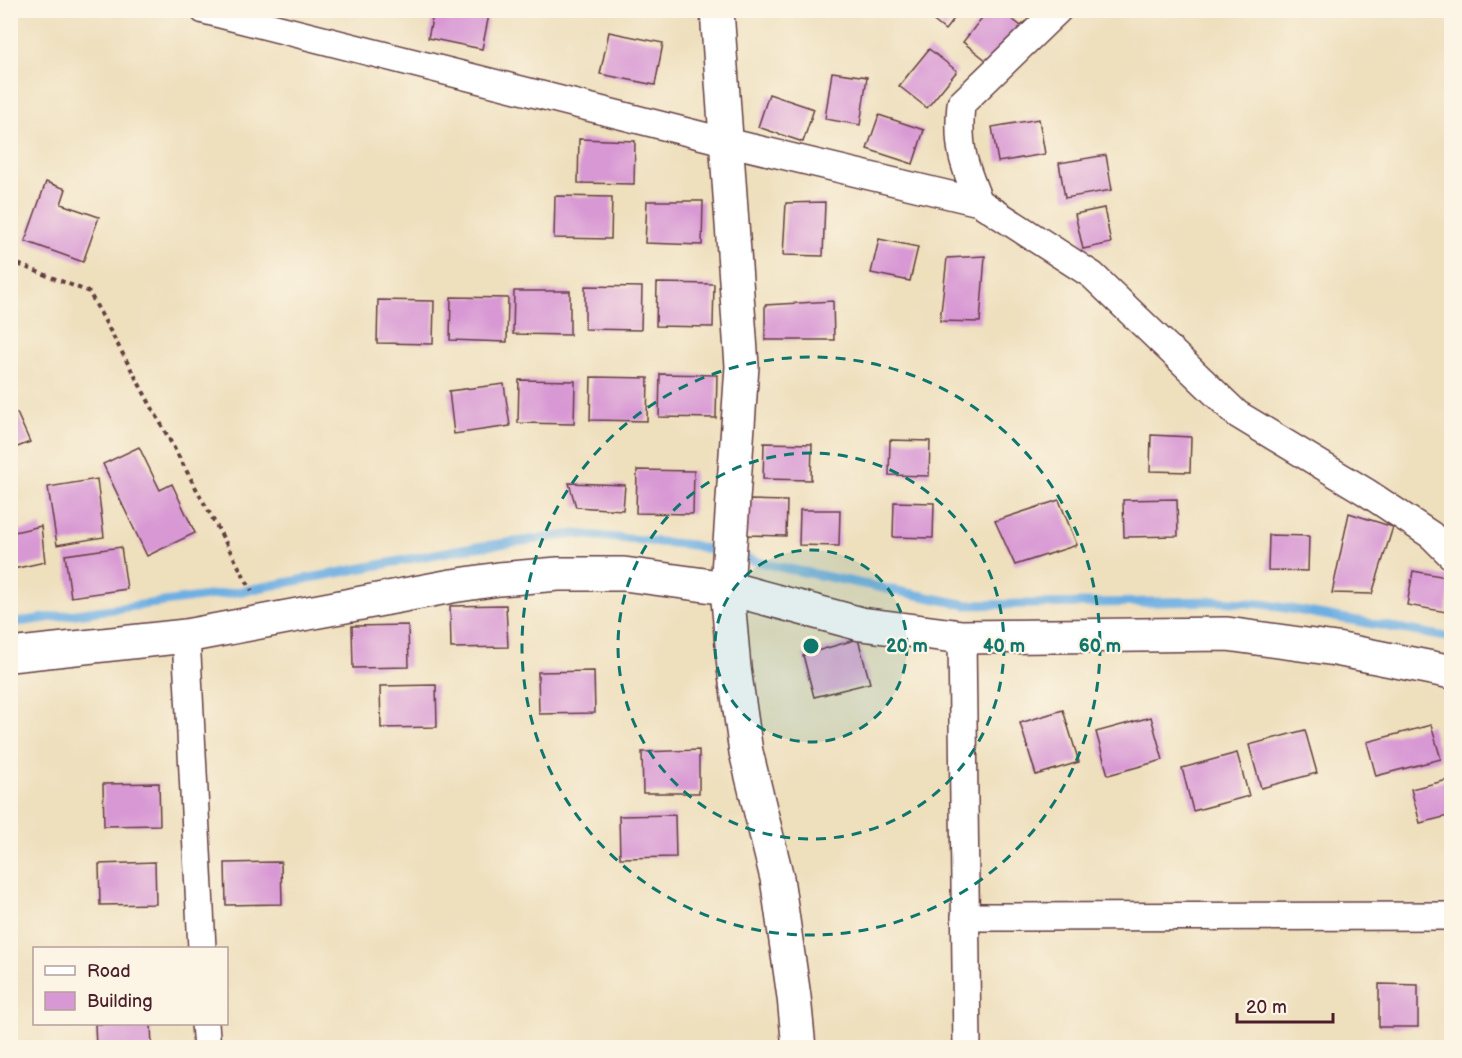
<svg xmlns="http://www.w3.org/2000/svg" width="1462" height="1058" font-family="'Balsamiq Sans',sans-serif">
	<style>
		.lines { fill: none; stroke-linecap: round; stroke-linejoin: round }
		.stream { stroke: #6eafe2; stroke-width: 9 }
		.building { fill: #d898d4 }
		.minor-casing { stroke: #633c41; stroke-width: 30 }
		.tertiary-casing { stroke: #633c41; stroke-width: 36 }
		.path { stroke: #633c41; stroke-width: 4; stroke-dasharray: 4.5 4.5; stroke-linecap: butt }
		.minor { stroke: #fff; stroke-width: 27 }
		.tertiary { stroke: #fff; stroke-width: 33 }
		.ring { fill: none; stroke: #0f766e; stroke-width: 3; stroke-dasharray: 10 8 }
		.centre { fill: #0f766e; stroke: #fcf5e5; stroke-width: 3 }
		.ring-label { font-size: 18px; text-anchor: middle; font-weight: bold; fill: #0f766e; stroke: #fcf5e5; stroke-width: 4.5; stroke-linejoin: round; paint-order: stroke }
	</style>
	<rect width="100%" height="100%" fill="#fcf5e5"/>
	<filter id="ink" filterUnits="userSpaceOnUse"><feTurbulence type="fractalNoise" baseFrequency=".0167" numOctaves="2"/><feDisplacementMap in="SourceGraphic" scale="12" xChannelSelector="R" yChannelSelector="G"/><feConvolveMatrix kernelMatrix="1 2 1 2 8 2 1 2 1" color-interpolation-filters="sRGB"/></filter>
	<filter id="wash" filterUnits="userSpaceOnUse"><feTurbulence type="fractalNoise" baseFrequency=".008" numOctaves="4" result="noise"/><feDisplacementMap in="SourceGraphic" scale="24" xChannelSelector="R" yChannelSelector="G"/><feGaussianBlur stdDeviation="1.35" result="paint"/><feColorMatrix in="noise" values="0 0 0 0 0 0 0 0 0 0 0 0 0 0 0 0 0 1.4 0 .05"/><feComposite in="paint" operator="in"/></filter>
	<g filter="url(#wash)">
		<rect width="100%" height="100%" fill="#eedfbd"/>
		<g class="lines">
			<g class="stream">
				<path d="M736 556 779 567 967 605 1217 601 1263 604 1452 638"/>
				<path d="M10 623 237 592 462 549 575 534 692 545 723 553"/>
			</g>
		</g>
		<g id="blocks">
			<g class="building">
				<path d="M434 10H490L482 49 428 38Z"/>
				<path d="M920 10H961L945 30Z"/>
				<path d="M988 10H1000L1021 26 991 64 963 42Z"/>
				<path d="M609 32 663 43 655 85 600 74Z"/>
				<path d="M929 49 957 71 927 108 899 86Z"/>
				<path d="M832 72 867 77 860 125 825 119Z"/>
				<path d="M769 94 814 109 803 142 758 127Z"/>
				<path d="M879 115 924 130 913 164 867 149Z"/>
				<path d="M1039 119 1045 154 998 162 992 127Z"/>
				<path d="M579 139 635 141 634 184 578 183Z"/>
				<path d="M1106 155 1112 190 1065 198 1059 163Z"/>
				<path d="M46 182 66 189 61 204 99 217 83 262 25 241Z"/>
				<path d="M555 196 612 197 611 239 554 238Z"/>
				<path d="M647 201H703L702 245 645 243Z"/>
				<path d="M825 202 823 256 783 255 786 203Z"/>
				<path d="M1104 208 1111 243 1083 249 1075 214Z"/>
				<path d="M879 239 918 247 910 281 871 273Z"/>
				<path d="M985 256 980 322 940 321 947 258Z"/>
				<path d="M657 283 714 284 713 327 656 326Z"/>
				<path d="M585 286 642 287 641 330 585 329Z"/>
				<path d="M514 291H570V335L513 334Z"/>
				<path d="M451 297 508 298 507 342 450 340Z"/>
				<path d="M378 300 434 301 433 344 377 343Z"/>
				<path d="M833 301 834 340H765V305Z"/>
				<path d="M660 374 717 375 716 418 659 417Z"/>
				<path d="M591 377 648 378 647 421 590 420Z"/>
				<path d="M519 380 575 381 574 424 518 423Z"/>
				<path d="M504 384 510 426 454 434 449 391Z"/>
				<path d="M17 413 30 442 10 450V415Z"/>
				<path d="M1151 435 1191 437 1190 472 1150 471Z"/>
				<path d="M890 440 930 441 929 476 889 475Z"/>
				<path d="M764 443 812 444 811 480 763 479Z"/>
				<path d="M139 447 160 490 172 484 195 533 147 556 103 464Z"/>
				<path d="M637 470 694 471 693 514 636 513Z"/>
				<path d="M97 479 104 537 57 545 48 487Z"/>
				<path d="M569 483 625 485 623 510 576 507Z"/>
				<path d="M1177 499 1178 536 1124 537 1123 500Z"/>
				<path d="M747 500 787 501 786 536 746 535Z"/>
				<path d="M1059 500 1077 545 1015 565 995 521Z"/>
				<path d="M894 502 934 503 933 538 893 537Z"/>
				<path d="M800 510H840L839 546 799 545Z"/>
				<path d="M1349 513 1393 527 1372 594 1332 593Z"/>
				<path d="M41 526 45 562 13 569 10 559V533Z"/>
				<path d="M1269 535 1309 536 1308 571 1268 570Z"/>
				<path d="M121 547 127 589 71 597 65 555Z"/>
				<path d="M1413 571 1452 578 1446 612 1407 605Z"/>
				<path d="M506 605 508 647 451 648 450 606Z"/>
				<path d="M408 625 409 667 353 668 352 626Z"/>
				<path d="M858 639 870 683 814 697 803 655Z"/>
				<path d="M594 671 595 713 539 714 538 672Z"/>
				<path d="M436 685 437 727 381 728 380 686Z"/>
				<path d="M1063 710 1079 762 1036 775 1020 723Z"/>
				<path d="M1151 717 1163 760 1108 775 1096 732Z"/>
				<path d="M1431 725 1441 759 1376 776 1367 742Z"/>
				<path d="M1305 730 1317 773 1261 788 1249 745Z"/>
				<path d="M699 750V793H643L642 752Z"/>
				<path d="M1237 753 1249 796 1193 811 1182 768Z"/>
				<path d="M1452 779V815L1420 823 1411 789Z"/>
				<path d="M159 783 160 825 104 826 103 784Z"/>
				<path d="M675 815 676 857 620 858 619 816Z"/>
				<path d="M155 862 156 904 100 905 99 864Z"/>
				<path d="M281 862 282 904 226 905 225 863Z"/>
				<path d="M1379 984 1418 985V1027H1379Z"/>
				<path d="M95 1024H151L152 1048H96Z"/>
			</g>
		</g>
	</g>
	<g filter="url(#ink)">
		<use href="#blocks" fill-opacity="0" stroke="#633c41" stroke-width="1.5"/>
		<g class="lines">
			<g class="minor-casing">
				<g id="minor">
					<path d="M204 10 727 142 979 202 1092 275 1237 414 1366 492 1431 535 1452 556"/>
					<path d="M979 202C963 163 957 147 961 104L1058 10"/>
					<path d="M186 636 202 948"/>
					<path d="M962 637 967 1048"/>
					<path d="M965 917 1452 916"/>
					<path d="M205 1024 207 1048"/>
				</g>
			</g>
			<g class="tertiary-casing">
				<g id="tertiary">
					<path d="M717 10 742 366 727 588 734 668 746 752 777 878 794 997 799 1048"/>
					<path d="M10 655 186 636 452 586 499 579 558 574H624L727 588 861 624 962 637 1227 634 1336 649 1452 672"/>
				</g>
			</g>
			<path class="path" d="M10 261 89 292 252 591"/>
			<use href="#minor" class="minor"/>
			<use href="#tertiary" class="tertiary"/>
		</g>
	</g>
	<circle cx="811" cy="646" r="96" fill="#0f766e" fill-opacity=".12"/>
	<g class="ring">
		<circle cx="811" cy="646" r="96"/>
		<circle cx="811" cy="646" r="193"/>
		<circle cx="811" cy="646" r="289"/>
	</g>
	<circle cx="811" cy="646" r="9" class="centre"/>
	<g class="ring-label">
		<text x="907" y="652">20 m</text>
		<text x="1004" y="652">40 m</text>
		<text x="1100" y="652">60 m</text>
	</g>
	<rect width="1462" height="1058" fill="none" stroke="#fcf5e5" stroke-width="36"/>
	<rect x="33" y="947" width="195" height="78" fill="#fcf5e5" stroke="#b59f9b" stroke-width="1.5"/>
	<rect x="45" y="966" width="30" height="9" fill="#ffffff" stroke="#b59f9b" stroke-width="1.5"/>
	<text x="87" y="977" font-size="18" fill="#4a1f2b">Road</text>
	<rect x="45" y="992" width="30" height="18" fill="#d898d4" stroke="#b59f9b" stroke-width="1.5"/>
	<text x="87" y="1007" font-size="18" fill="#4a1f2b">Building</text>
	<path d="M1237 1013v9h96v-9" fill="none" stroke="#4a1f2b" stroke-width="3"/>
	<text x="1246" y="1013" font-size="18" fill="#4a1f2b" stroke="#fcf5e5" stroke-width="4.5" paint-order="stroke">20 m</text>
</svg>
